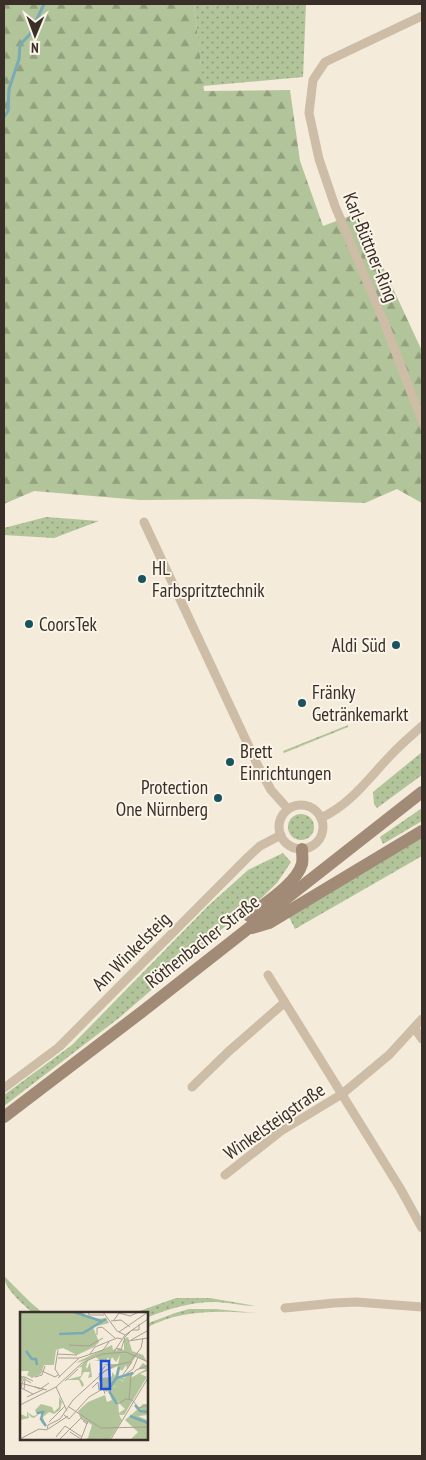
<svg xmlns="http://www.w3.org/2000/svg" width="426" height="1460" font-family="'PT Sans Narrow',sans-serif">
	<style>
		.green { fill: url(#green-dots) }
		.forest { fill: url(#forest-firs) }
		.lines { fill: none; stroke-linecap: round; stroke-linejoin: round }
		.stream { stroke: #78abb4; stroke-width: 3 }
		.street { stroke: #cdbca6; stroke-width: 9 }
		.secondary { stroke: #a18b77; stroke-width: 12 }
		.poi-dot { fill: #19535e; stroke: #fbf4e8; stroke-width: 2 }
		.labels { text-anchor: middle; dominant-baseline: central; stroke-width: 4; stroke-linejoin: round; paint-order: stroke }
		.street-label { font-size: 19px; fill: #392f28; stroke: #fbf4e8 }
		.poi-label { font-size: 19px; fill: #392f28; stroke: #fbf4e8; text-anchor: start }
		.inset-river { fill: none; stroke: #78abb4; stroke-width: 2.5 }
		.inset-road { fill: none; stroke: #a9a093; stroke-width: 1 }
		.view { fill: #1d4ed8; fill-opacity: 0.15; stroke: #1d4ed8; stroke-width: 2.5 }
		.inset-edge { fill: none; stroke: #392f28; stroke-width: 2.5 }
	</style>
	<defs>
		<pattern id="green-dots" width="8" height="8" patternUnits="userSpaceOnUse" patternTransform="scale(1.25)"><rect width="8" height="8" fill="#b2c49a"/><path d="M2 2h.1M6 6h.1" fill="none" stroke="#92a07e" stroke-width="1.8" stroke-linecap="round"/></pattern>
		<pattern id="forest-firs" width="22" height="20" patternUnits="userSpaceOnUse" patternTransform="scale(1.25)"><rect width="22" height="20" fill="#b2c49a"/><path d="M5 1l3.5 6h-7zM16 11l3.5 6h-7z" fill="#92a07e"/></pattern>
	</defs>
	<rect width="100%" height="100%" fill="#f4ebdb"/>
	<g class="green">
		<path d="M194 4H306L303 77 203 86Z"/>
		<path d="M46 517 99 521 54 538 4 535V528Z"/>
		<path d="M348 725V727L284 753 283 751Z"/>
		<path d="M422 752V775L377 808 374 804 373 792Z"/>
		<path d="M422 808V821L383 844 380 837Z"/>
		<circle cx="301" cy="827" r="13"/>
		<path d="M422 835V856L295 929 288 915Z"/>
		<path d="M283 853 291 862 277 883 248 911 223 928 119 1018 4 1106V1095L72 1045 208 906 248 870Z"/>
		<path d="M4 1276 30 1302 44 1314H34C25 1306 4 1289 4 1276Z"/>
		<path d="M176 1298H210L256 1306C242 1306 228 1302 214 1302 190 1302 168 1309 146 1318V1314H131Z"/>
		<path d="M189 1309H215L256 1313C218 1311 181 1309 146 1328V1324L175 1313Z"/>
	</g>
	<path class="forest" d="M4 4H194L204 91 290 90 300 161 323 226 358 213 422 351V503L397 489 365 503 252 499 140 500 34 491 4 504Z"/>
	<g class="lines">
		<path class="stream" d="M4 117 8 111 9 89 19 59 20 45 30 34 44 4"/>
		<g class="street">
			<path d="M422 16 325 62 313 80 309 113 319 159 335 206 384 322 422 421"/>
			<path d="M144 522 258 766 271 790 288 809"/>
			<circle cx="301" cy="827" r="22"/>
			<path d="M321 818C351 804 368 779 390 756 400 745 411 736 422 726"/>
			<path d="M268 975 400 1188 422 1228"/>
			<path d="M415 1029 422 1039"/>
			<path d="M192 1087 228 1052 284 1003"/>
			<path d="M4 1088 59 1047 248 857 260 846 281 835"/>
			<path d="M225 1175 281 1131 342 1094 389 1055 422 1019"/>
			<path d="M285 1308 334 1303 356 1302 422 1307"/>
		</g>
		<g class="secondary">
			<path d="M249 916C265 903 296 884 302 864 303 859 302 854 302 849"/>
			<path d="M252 928 269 923 422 831"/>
			<path d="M4 1117 143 1011 422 792"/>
		</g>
	</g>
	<g class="poi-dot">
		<circle cx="142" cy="579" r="5"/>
		<circle cx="29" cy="624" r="5"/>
		<circle cx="396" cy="645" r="5"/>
		<circle cx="302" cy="703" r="5"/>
		<circle cx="230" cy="762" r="5"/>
		<circle cx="218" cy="798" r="5"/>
	</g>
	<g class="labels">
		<g class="street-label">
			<text transform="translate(371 247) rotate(68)">Karl-Büttner-Ring</text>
			<text transform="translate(202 941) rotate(-38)">Röthenbacher Straße</text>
			<text transform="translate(131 951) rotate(-45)">Am Winkelsteig</text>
			<text transform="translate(274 1121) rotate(-35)">Winkelsteigstraße</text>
		</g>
		<g class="poi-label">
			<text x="152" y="568">HL<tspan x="152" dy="22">Farbspritztechnik</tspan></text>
			<text x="39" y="624">CoorsTek</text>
			<text x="386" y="645" text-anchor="end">Aldi Süd</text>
			<text x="312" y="692">Fränky<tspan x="312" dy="22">Getränkemarkt</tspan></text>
			<text x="240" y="751">Brett<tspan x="240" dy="22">Einrichtungen</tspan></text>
			<text x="208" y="787" text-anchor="end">Protection<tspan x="208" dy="22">One Nürnberg</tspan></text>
		</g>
	</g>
	<g transform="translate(20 1312)">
		<rect width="128" height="128" fill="#f4ebdb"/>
		<path d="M108 25 112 39 123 43 127 50 116 44 107 57 106 53 102 59 100 57 97 59 96 65 104 66 113 60 111 66 126 57H118L123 51 127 54V59L120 62 127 65 104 103 99 101 105 97 89 81 91 75H96L93 72 104 69 94 65 90 67H88L92 64V60L95 64 98 54 79 62 91 55 84 52H98L100 43 96 50 92 45 90 50 88 45 86 49H74L79 48 76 45 79 43 68 48 66 55 67 57 70 50 72 65 68 66 70 60H64L60 67 62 69 64 73 62 75 59 68H46L61 64 62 55 58 56 67 48 56 51 59 49 92 33 93 38 97 36 95 40 99 36 104 38V27Z" fill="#b2c49a"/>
		<path d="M0 0H66L63 2 76 7 86 6 89 11 73 15 79 30 74 35 57 43 43 36 36 38 34 53H24L21 62 12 66 7 63 9 59H1V64H5L0 71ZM94 65 103 69 86 80 78 66ZM85 83 87 90 92 88 90 84 98 90 99 101 104 103H99L102 108 90 127H65L68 126 72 113 60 105 58 99 68 90ZM39 85 42 90 40 98 34 102 29 100 23 105 26 115 21 110 24 102 21 100 19 102 14 106 11 105 8 101 9 106 0 108 1 102 7 105V100L13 104 17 103 15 98 21 92 32 95 34 100 39 95ZM123 92H127V103L118 104 127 108V127H111L118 120 105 108 118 97 122 100 118 97Z" fill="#b2c49a"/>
		<path class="inset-river" d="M54 0 81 9M39 22 63 21 86 7M6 39 12 47H16L17 53M97 66 113 61M88 78 97 65 99 55M89 79 97 92M115 93 120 99 128 100M17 101 23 100 21 107 26 114M110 104 128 111"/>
		<path class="inset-road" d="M68 0 69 3H84M83 0 97 19 105 23 94 40M94 8 99 1 110 4 119 0M91 9 101 8 110 15M99 20 128 0M77 23V16L82 15 95 26M105 23 128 7M111 28 127 19M108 29 128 26M49 33 69 34 83 26M96 36 101 38 105 25 112 18H119V12M38 38 35 57 40 65M37 42 57 43M70 42 75 35 97 26 102 27M38 46H59M85 54 79 62 85 82M22 59 35 65 38 63M83 60 93 54 110 50 121 36 123 26M106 62 113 57 118 45M102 64 112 50M15 65 22 63 25 54M38 66 59 46 83 38 89 30M45 69 58 57M0 71 27 78M2 71 5 65 13 69M2 72 1 76 13 82M15 75 20 77 29 71M36 75 47 99M72 76 78 70 79 78M4 77 5 67 11 71M7 85 24 77M109 88 111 64 116 58 127 54M98 92 106 87 112 88 119 96 128 93M0 93 36 75 62 51 82 42 106 40 128 50M49 95 81 116 128 115M44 103 49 107 69 85 84 76M60 106 67 110V112L63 109M29 110 45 94M28 117 48 104M50 120 61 127 68 109M36 125 45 114 62 125M0 127 19 117 27 118 28 113 40 107 53 88 85 59M40 127 62 105M91 127 128 66"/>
		<path class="view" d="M81 49H89L90 77H81Z"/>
		<rect width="128" height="128" class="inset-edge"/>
	</g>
	<rect width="426" height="1460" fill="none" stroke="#392f28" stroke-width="10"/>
	<g transform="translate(35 35) rotate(181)" stroke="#fbf4e8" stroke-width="4" paint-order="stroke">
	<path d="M0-4L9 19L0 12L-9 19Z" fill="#392f28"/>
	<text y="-8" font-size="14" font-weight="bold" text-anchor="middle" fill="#392f28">N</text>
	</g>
</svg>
